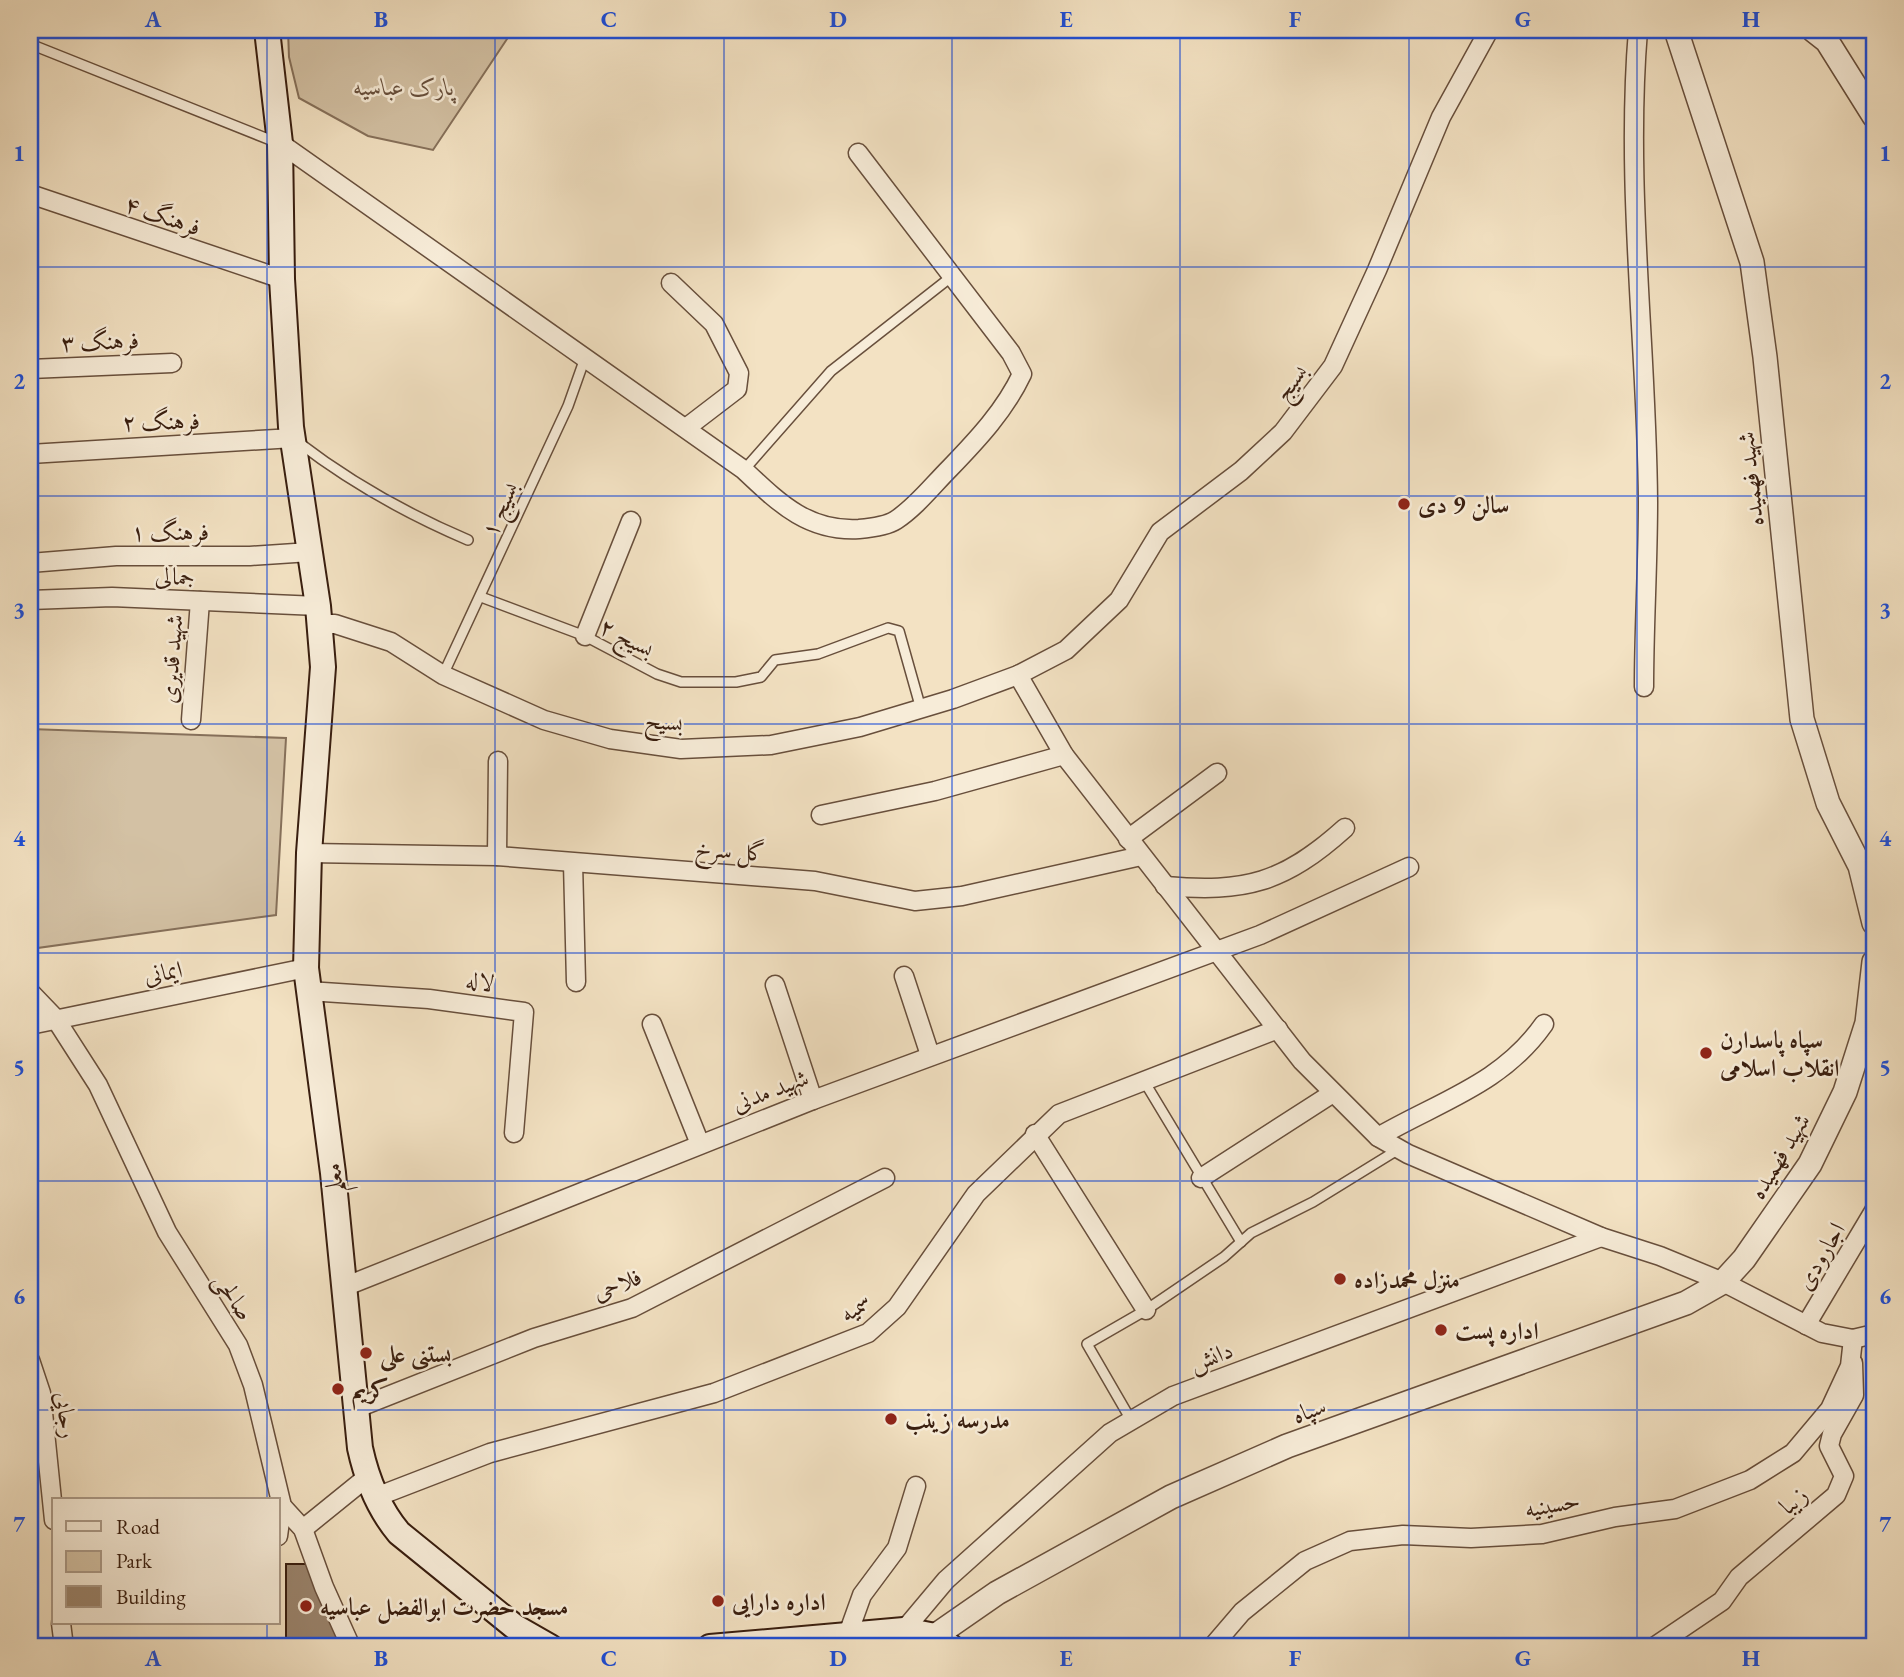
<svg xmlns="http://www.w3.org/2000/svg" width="1904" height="1677" font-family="'EB Garamond',Amiri,serif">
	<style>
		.green { fill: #d3c1a4; stroke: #86705a; stroke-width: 2 }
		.building { fill: #9a846d; stroke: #391e0f; stroke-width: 2 }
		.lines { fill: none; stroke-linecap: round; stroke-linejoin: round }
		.service-casing { stroke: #684f3c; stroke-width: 12 }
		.minor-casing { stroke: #684f3c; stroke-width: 21 }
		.tertiary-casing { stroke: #684f3c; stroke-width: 26 }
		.secondary-casing { stroke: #391e0f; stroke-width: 28 }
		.service { stroke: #f7ecd8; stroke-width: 9 }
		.minor { stroke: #f7ecd8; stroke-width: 18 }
		.tertiary { stroke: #f7ecd8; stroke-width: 23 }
		.secondary { stroke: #f7ecd8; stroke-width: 24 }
		.grid { fill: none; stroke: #1d4ed8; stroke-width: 2; stroke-opacity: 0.55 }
		.poi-dot { fill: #8f2418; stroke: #f7ecd8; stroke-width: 2.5 }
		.labels { text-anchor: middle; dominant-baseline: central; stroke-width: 5; stroke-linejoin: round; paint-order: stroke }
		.park-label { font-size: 24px; font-style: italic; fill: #674f3c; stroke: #f7ecd8 }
		.street-label { font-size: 24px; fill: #391e0f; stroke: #f7ecd8 }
		.poi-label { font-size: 24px; font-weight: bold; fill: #391e0f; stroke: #f7ecd8; text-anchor: start }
		.neatline { fill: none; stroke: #1d4ed8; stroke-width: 2.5 }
		.grid-label { font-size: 23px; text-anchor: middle; font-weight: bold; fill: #1d4ed8 }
	</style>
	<rect width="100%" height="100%" fill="#f3e2c3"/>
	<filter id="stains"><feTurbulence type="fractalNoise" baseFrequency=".00286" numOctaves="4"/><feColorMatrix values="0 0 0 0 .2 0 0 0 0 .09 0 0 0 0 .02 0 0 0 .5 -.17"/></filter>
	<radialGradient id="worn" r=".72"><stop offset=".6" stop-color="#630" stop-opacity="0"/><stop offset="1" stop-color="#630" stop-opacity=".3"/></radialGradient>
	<g class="green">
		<path d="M288 30H513L433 150 368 136 299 98 289 57Z"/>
		<path d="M30 729 286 738 276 915 30 949Z"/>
	</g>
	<path class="building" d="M286 1564H316L338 1641 286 1640Z"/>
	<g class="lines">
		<g class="service-casing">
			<g id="service">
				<path d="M30 44 278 143"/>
				<path d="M298 442C350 482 407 514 468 540"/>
				<path d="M744 470 831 371 951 277"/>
				<path d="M481 597 585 636 657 674 681 682H736L761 677 775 660 818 654 888 628 899 631 921 709"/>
				<path d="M443 675 568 406 585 358"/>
				<path d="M1144 1081 1241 1242"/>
				<path d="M1131 1420 1087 1344 1146 1310 1224 1257 1251 1233 1313 1202 1399 1149"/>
			</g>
		</g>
		<g class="minor-casing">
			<g id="minor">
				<path d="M1638 30C1625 187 1647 345 1648 502 1648 564 1644 626 1644 687"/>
				<path d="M280 143 744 470C779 503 808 532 859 529 870 528 887 526 896 520 916 507 933 485 950 468 978 439 1005 410 1022 374L1011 353 858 153"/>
				<path d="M30 194 282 279"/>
				<path d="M671 283 714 324 739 373 737 389 686 428"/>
				<path d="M30 369 172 363"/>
				<path d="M30 454 293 438"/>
				<path d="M30 563 116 556H250L310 552"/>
				<path d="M30 600 112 597 318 606"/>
				<path d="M320 624H335L391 642 443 675 544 720 610 739 681 749 771 745 860 727 953 699 1018 675 1066 650 1119 600 1160 532 1241 471 1283 432 1333 366 1377 270 1441 117 1489 30"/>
				<path d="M585 636 631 521"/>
				<path d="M1018 675 1064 755 1302 1061 1378 1137 1408 1154 1601 1237 1660 1256 1723 1282 1822 1333 1853 1339 1874 1334"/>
				<path d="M191 720 200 601"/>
				<path d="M821 815 935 791 1064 755"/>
				<path d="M1128 839 1217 773"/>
				<path d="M309 853 497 856 815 881 915 901 962 896 1141 856"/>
				<path d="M497 856 498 761"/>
				<path d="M573 863 576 982"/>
				<path d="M1165 886C1245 893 1284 883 1345 828"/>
				<path d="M904 976 930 1055"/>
				<path d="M775 985 813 1100"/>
				<path d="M308 991 429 999 524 1012 514 1133"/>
				<path d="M30 992 55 1018 98 1085 167 1232 238 1345 253 1385 282 1506 303 1529 324 1587 351 1647"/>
				<path d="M652 1024 700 1144"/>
				<path d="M30 1025 306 968"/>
				<path d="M1035 1134 1146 1310"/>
				<path d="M1378 1137C1440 1101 1502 1084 1544 1024"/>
				<path d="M1201 1178 1333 1093"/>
				<path d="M344 1287 813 1100 1260 935 1409 867"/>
				<path d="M1806 1325 1874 1211"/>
				<path d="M30 1360 41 1393 54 1520"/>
				<path d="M355 1409 534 1338 632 1308 885 1178"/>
				<path d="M376 1497 490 1453 714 1393 868 1333 897 1307 976 1194 1059 1114 1278 1029"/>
				<path d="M303 1529 366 1478"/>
				<path d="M278 1536 282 1506"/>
				<path d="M61 1623 64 1647"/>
				<path d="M904 1630 946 1580 1110 1433 1173 1396 1601 1237"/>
				<path d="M848 1634 862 1595 897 1548 916 1486"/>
				<path d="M1212 1647 1242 1612 1305 1561 1350 1541 1403 1535 1471 1538 1542 1534 1615 1517 1675 1509 1750 1480 1793 1453 1830 1409 1850 1366 1853 1339"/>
				<path d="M1654 1647 1722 1601 1739 1577 1836 1495 1844 1476 1829 1446 1832 1434 1854 1395 1853 1363"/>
			</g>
		</g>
		<g class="tertiary-casing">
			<g id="tertiary">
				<path d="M1676 30 1752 262 1765 357 1802 719 1828 803 1860 866 1874 923"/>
				<path d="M1813 30 1827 41 1874 116"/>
				<path d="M935 1636 997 1593 1171 1497 1287 1446 1686 1303 1723 1282 1744 1259 1810 1164 1845 1092 1867 1023 1874 962"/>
			</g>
		</g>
		<g class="secondary-casing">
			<g id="secondary">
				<path d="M267 30 280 143 282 279 291 427 318 606 323 667 309 853 306 968 333 1173 360 1448C367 1480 378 1508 399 1533L515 1627 550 1647"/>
				<path d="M710 1647 904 1630 935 1636 951 1647"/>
			</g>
		</g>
		<use href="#service" class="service"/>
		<use href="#minor" class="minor"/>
		<use href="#tertiary" class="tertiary"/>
		<use href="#secondary" class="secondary"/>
	</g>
	<path class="grid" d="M267 30V1500M495 30V1647M724 30V1647M952 30V1647M1180 30V1647M1409 30V1647M1637 30V1647M30 267H1874M30 496H1874M30 724H1874M30 953H1874M30 1181H1874M30 1410H1874M267 1623V1647"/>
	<g class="poi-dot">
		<circle cx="1404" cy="504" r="7"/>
		<circle cx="1706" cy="1053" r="7"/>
		<circle cx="1340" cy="1279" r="7"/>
		<circle cx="1441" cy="1330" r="7"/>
		<circle cx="366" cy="1353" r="7"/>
		<circle cx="338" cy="1389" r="7"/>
		<circle cx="891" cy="1419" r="7"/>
		<circle cx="718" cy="1601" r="7"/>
		<circle cx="306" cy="1606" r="7"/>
	</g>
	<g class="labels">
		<g class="park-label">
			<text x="404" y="86">پارک عباسیه</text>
		</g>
		<g class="street-label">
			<text transform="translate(163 215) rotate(19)">فرهنگ ۴</text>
			<text transform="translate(100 341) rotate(-2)">فرهنگ ۳</text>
			<text transform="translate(1290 382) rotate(-53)">بسیج</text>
			<text transform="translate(161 421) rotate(-1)">فرهنگ ۲</text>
			<text transform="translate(1750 479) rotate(-96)">شهید فهمیده</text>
			<text transform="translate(499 509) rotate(-66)">بسیج ۱</text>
			<text x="170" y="531">فرهنگ ۱</text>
			<text transform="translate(175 576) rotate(3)">جمالی</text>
			<text transform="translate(627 637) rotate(27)">بسیج ۲</text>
			<text transform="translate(171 659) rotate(-86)">شهید قدیری</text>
			<text transform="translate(664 721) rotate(6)">بسیح</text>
			<text transform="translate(730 850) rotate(4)">گل سرخ</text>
			<text transform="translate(163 972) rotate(-11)">ایمانی</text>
			<text transform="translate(480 981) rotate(8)">لاله</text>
			<text transform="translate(770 1090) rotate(-21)">شهید مدنی</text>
			<text transform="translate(1779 1156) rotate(-59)">شهید فهمیده</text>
			<text transform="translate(333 1178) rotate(-96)">معلم</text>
			<text transform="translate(1820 1256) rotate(-60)">اجارودی</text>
			<text transform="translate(617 1284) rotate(-21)">فلاحی</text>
			<text transform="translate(234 1296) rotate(56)">صالحی</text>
			<text transform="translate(855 1307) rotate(-34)">سمیه</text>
			<text transform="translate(1211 1356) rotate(-20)">دانش</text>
			<text transform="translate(1309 1410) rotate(-20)">سپاه</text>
			<text transform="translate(67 1415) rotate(82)">رجایی</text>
			<text transform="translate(1793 1500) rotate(-41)">زیبا</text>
			<text transform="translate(1552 1504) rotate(-10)">حسینیه</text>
		</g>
		<g class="poi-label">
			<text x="1418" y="504">سالن 9 دی</text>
			<text x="1720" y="1039">سپاه پاسدارن<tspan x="1720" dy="28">انقلاب اسلامی</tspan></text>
			<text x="1354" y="1279">منزل محمدزاده</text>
			<text x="1455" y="1330">اداره پست</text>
			<text x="380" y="1353">بستنی علی</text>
			<text x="352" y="1389">کریم</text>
			<text x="905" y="1419">مدرسه زینب</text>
			<text x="732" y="1601">اداره دارایی</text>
			<text x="320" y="1606">مسجد حضرت ابوالفضل عباسیه</text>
		</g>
	</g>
	<rect width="1904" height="1677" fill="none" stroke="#f3e2c3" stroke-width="77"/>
	<rect x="52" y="1498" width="228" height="126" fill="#f7ecd8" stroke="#ab9a88" stroke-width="2"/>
	<rect x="66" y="1521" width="35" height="10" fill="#f7ecd8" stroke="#ab9a88" stroke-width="2"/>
	<text x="116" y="1534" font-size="21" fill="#391e0f">Road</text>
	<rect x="66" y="1551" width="35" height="21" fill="#d3c1a4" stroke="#ab9a88" stroke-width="2"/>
	<text x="116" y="1568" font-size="21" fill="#391e0f">Park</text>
	<rect x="66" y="1586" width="35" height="21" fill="#9a846d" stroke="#ab9a88" stroke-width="2"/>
	<text x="116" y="1604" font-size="21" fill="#391e0f">Building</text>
	<rect x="38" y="38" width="1828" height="1600" class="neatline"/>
	<g class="grid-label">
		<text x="153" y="27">A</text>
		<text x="381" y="27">B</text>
		<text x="609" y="27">C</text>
		<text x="838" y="27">D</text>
		<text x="1066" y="27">E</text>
		<text x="1295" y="27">F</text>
		<text x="1523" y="27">G</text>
		<text x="1751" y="27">H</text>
		<text x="19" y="161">1</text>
		<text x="1885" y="161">1</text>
		<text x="19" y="389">2</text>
		<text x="1885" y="389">2</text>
		<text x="19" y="618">3</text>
		<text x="1885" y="618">3</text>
		<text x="19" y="846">4</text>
		<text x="1885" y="846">4</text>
		<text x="19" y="1075">5</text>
		<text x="1885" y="1075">5</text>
		<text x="19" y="1304">6</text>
		<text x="1885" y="1304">6</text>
		<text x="19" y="1532">7</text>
		<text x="1885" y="1532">7</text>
		<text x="153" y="1666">A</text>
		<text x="381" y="1666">B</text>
		<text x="609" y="1666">C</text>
		<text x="838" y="1666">D</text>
		<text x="1066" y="1666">E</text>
		<text x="1295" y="1666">F</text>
		<text x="1523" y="1666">G</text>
		<text x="1751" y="1666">H</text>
	</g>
	<rect width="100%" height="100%" filter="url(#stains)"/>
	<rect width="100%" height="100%" fill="url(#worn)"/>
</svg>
